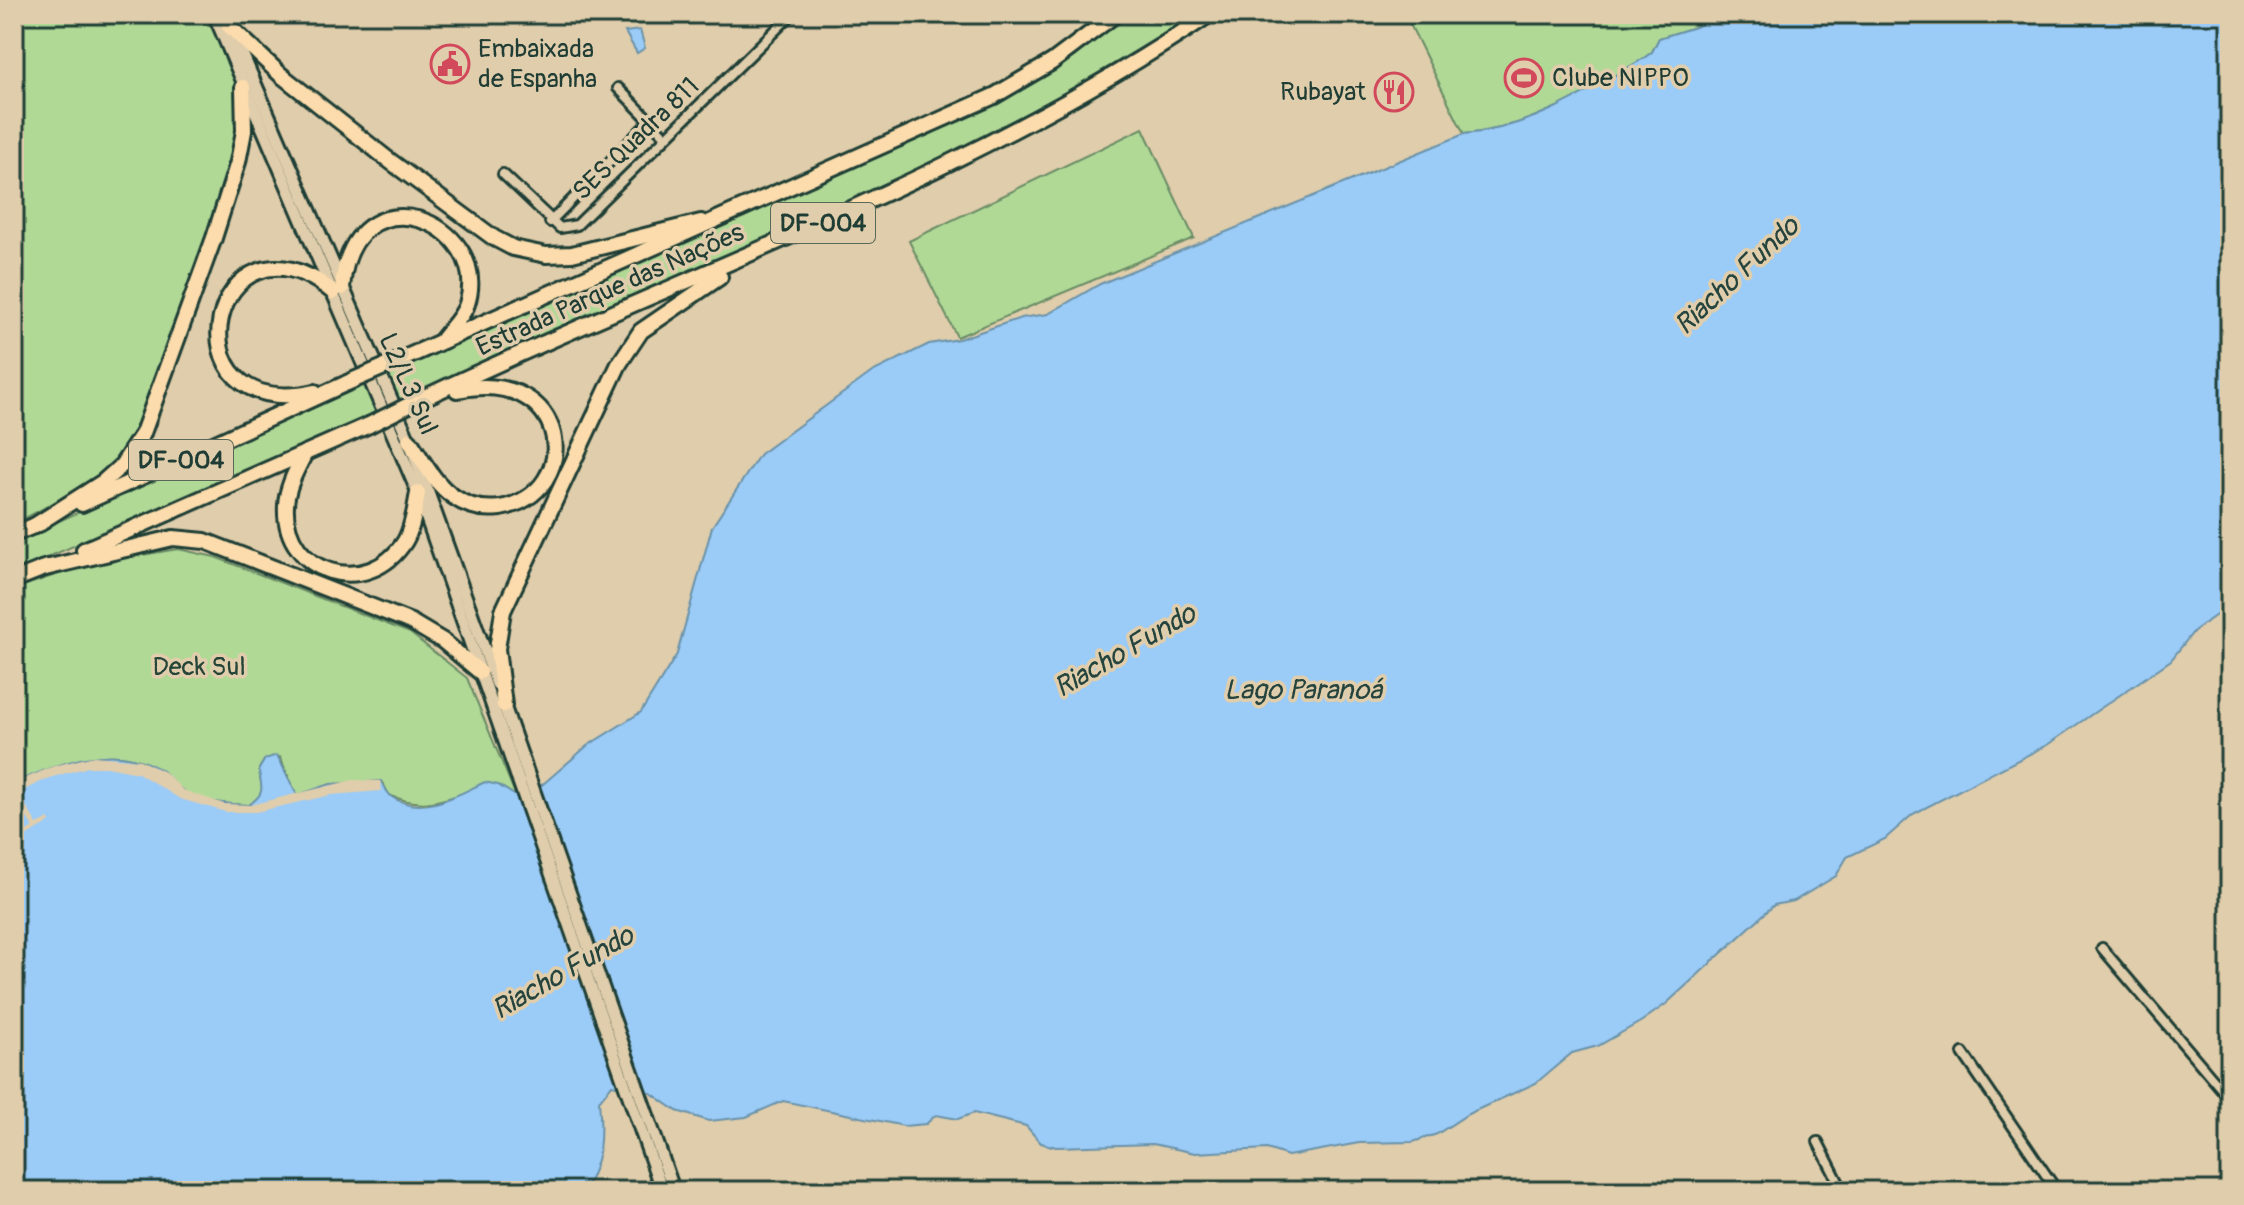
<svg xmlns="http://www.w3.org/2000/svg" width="2244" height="1205" font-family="Pangolin,sans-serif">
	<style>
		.green { fill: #b1d996; stroke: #688b65; stroke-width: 2 }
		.water { fill: #9bcbf7; stroke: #6992a9; stroke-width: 2 }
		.pier { fill: #e0cdab }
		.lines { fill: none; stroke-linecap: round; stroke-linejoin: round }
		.street-casing { stroke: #1f3d34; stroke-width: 14 }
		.secondary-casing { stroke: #1f3d34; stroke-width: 17 }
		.highway-casing { stroke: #1f3d34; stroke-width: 20 }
		.street { stroke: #e0cdab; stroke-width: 8 }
		.secondary { stroke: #e0cdab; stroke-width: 11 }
		.highway { stroke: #fcdcac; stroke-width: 14 }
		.highway-bridge-casing { stroke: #1f3d34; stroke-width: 20; stroke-linecap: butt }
		.highway-bridge { stroke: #fcdcac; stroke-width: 14 }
		.labels { text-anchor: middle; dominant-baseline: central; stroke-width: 7; stroke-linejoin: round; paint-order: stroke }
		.shield { fill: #e0cdab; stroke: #596858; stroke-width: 2 }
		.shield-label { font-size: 24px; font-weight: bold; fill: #1f3d34 }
		.poi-label { font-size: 26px; fill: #1f3d34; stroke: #e0cdab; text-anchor: start }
		.street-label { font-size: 26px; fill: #1f3d34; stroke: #e0cdab }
		.park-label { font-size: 26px; fill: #264539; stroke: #e0cdab }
		.water-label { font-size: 28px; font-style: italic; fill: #25443e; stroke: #e0cdab }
	</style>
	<rect width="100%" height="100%" fill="#e0cdab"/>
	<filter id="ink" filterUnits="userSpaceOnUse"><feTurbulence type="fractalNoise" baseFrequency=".0125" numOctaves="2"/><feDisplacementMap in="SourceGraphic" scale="16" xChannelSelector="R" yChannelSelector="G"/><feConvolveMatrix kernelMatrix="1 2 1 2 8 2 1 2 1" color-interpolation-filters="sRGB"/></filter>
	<g filter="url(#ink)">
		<g class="green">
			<path d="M14 14H216L243 87 244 131 143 433 100 478 14 524Z"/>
			<path d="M1125 14H1197L1013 124 863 200 14 572V541L966 118 1074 57Z"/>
			<path d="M1405 14H1714L1698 26 1659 38 1652 52 1644 58C1589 91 1530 129 1464 134Z"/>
			<path d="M1143 128 1194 238 957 337 909 241Z"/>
			<path d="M178 549 215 557 410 633 467 678 516 796 498 785C455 790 434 815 389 795L383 783 331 784 297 796 280 757 265 759 259 769C260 787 269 791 250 805 226 804 198 803 179 788 167 778 155 765 139 760 98 746 53 770 14 783V589L88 564Z"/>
		</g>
		<g class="water">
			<path d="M1714 14H2230V605L2194 631 2171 660 2047 745 1913 814 1885 839 1847 857 1836 876 1794 901 1774 905 1666 1004 1642 1021 1598 1046 1572 1053 1536 1083 1468 1114 1437 1134 1413 1142 1359 1143 1288 1156 1267 1149 1195 1153 1153 1144 1056 1147 1041 1143 1026 1126 974 1113 958 1119 936 1115 926 1124 904 1126 783 1101 746 1117 709 1121 677 1111 651 1093 612 1085 599 1101C602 1135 602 1161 584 1191H14V783C58 764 110 741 156 767 166 772 170 780 178 787 197 803 226 804 249 805 268 791 260 787 259 769L265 759 277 755 297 795 331 784 381 781C384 786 387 793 392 797 422 817 457 795 485 782L498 785 516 796 542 785 587 746 641 712 677 654 712 527 760 454 872 372 929 344 959 339 1021 318 1048 314 1100 284 1464 134C1530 129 1589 91 1644 58L1652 52 1659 38 1698 26Z"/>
			<path d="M640 30 645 48 637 53 625 32Z"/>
		</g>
		<path class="pier" d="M94 756 140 760 166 773 183 790 224 804 250 805 353 780 381 781V791L331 795 256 812H226L180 799 138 773 107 767H88L49 778 18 793 37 824 48 819 50 822 24 838 22 834 33 827 14 798V783L54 766Z"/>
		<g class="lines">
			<g class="street-casing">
				<g id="street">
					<path d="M618 88 666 137"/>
					<path d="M503 174 560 228 577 225 792 14"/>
					<path d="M550 222 650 121"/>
					<path d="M2228 827 2230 829"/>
					<path d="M2102 948 2230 1099"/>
					<path d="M1963 1053 2057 1191"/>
					<path d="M1818 1142 1843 1191"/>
				</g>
			</g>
			<g class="secondary-casing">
				<g id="secondary">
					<path d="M214 14 418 493 662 1191"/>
					<path d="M225 14 409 440 497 684"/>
					<path d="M502 700 674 1191"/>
				</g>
			</g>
			<g class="highway-casing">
				<g id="highway">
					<path d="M229 26 281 75 390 161 494 238 513 248 546 255 572 254 701 222"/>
					<path d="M342 288C352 166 493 221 467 304 463 317 450 329 442 340"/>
					<path d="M400 360 994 96 1052 62 1116 14"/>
					<path d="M315 392C160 425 213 195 333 292"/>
					<path d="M413 403C680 275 962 182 1210 14"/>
					<path d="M409 440C422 459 434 484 454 497 468 507 484 510 500 508 585 493 571 366 457 390"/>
					<path d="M305 453C297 469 287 486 286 505 282 574 368 600 405 541 413 527 415 509 418 493"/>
					<path d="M82 504 347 383"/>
					<path d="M34 526 103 482 122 465 143 433 214 238 238 162 244 131 243 87"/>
					<path d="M14 534 41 523"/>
					<path d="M84 550 369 425"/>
					<path d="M41 569 173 538 205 541 411 622 443 641 480 672"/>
					<path d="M14 580 47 567"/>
					<path d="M504 705 497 649 503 611 619 364 641 331 720 277"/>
				</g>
			</g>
			<use href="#street" class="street"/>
			<use href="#secondary" class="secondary"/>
			<use href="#highway" class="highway"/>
			<g class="highway-bridge-casing">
				<g id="highway-bridge">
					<path d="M347 383 400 360"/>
					<path d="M369 425 413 403"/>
				</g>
			</g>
			<use href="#highway-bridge" class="highway-bridge"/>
		</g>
	</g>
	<defs>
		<g id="civic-ring" transform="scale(2)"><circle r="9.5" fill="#e0cdab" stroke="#d1495b" stroke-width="1.5"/><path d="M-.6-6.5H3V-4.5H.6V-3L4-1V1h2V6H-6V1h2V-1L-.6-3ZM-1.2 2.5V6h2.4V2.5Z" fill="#d1495b"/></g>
		<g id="stadium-ring" transform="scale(2)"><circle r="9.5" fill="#e0cdab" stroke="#d1495b" stroke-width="1.5"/><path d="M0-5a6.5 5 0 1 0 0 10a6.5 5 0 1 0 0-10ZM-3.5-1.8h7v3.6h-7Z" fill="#d1495b"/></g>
		<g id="restaurant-ring" transform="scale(2)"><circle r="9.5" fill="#e0cdab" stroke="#d1495b" stroke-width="1.5"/><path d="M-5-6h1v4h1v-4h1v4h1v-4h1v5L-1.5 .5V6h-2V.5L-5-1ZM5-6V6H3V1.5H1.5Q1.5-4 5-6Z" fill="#d1495b"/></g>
	</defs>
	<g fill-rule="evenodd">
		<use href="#civic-ring" x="450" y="64"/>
		<use href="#stadium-ring" x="1524" y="78"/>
		<use href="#restaurant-ring" x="1394" y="92"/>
	</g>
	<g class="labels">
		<g class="shield">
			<rect x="771" y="203" width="104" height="40" rx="6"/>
			<rect x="129" y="440" width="104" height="40" rx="6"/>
		</g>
		<g class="shield-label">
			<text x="823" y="223">DF-004</text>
			<text x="181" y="460">DF-004</text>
		</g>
		<g class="poi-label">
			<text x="478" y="49">Embaixada<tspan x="478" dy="30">de Espanha</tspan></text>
			<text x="1552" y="78">Clube NIPPO</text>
			<text x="1366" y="92" text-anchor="end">Rubayat</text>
		</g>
		<g class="street-label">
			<text transform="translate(636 139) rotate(-44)">SES Quadra 811</text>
			<text transform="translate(610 290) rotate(-24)">Estrada Parque das Nações</text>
			<text transform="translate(408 384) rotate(66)">L2/L3 Sul</text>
		</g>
		<g class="park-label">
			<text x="199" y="667">Deck Sul</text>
		</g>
		<g class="water-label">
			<text transform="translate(1737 276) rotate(-43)">Riacho Fundo</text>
			<text transform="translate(1125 651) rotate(-30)">Riacho Fundo</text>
			<text x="1303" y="690">Lago Paranoá</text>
			<text transform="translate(563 973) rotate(-30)">Riacho Fundo</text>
		</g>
	</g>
	<rect width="2244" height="1205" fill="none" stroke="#e0cdab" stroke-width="48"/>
	<rect x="24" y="24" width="2196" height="1157" fill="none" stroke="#1f3d34" stroke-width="3" filter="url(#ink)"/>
</svg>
